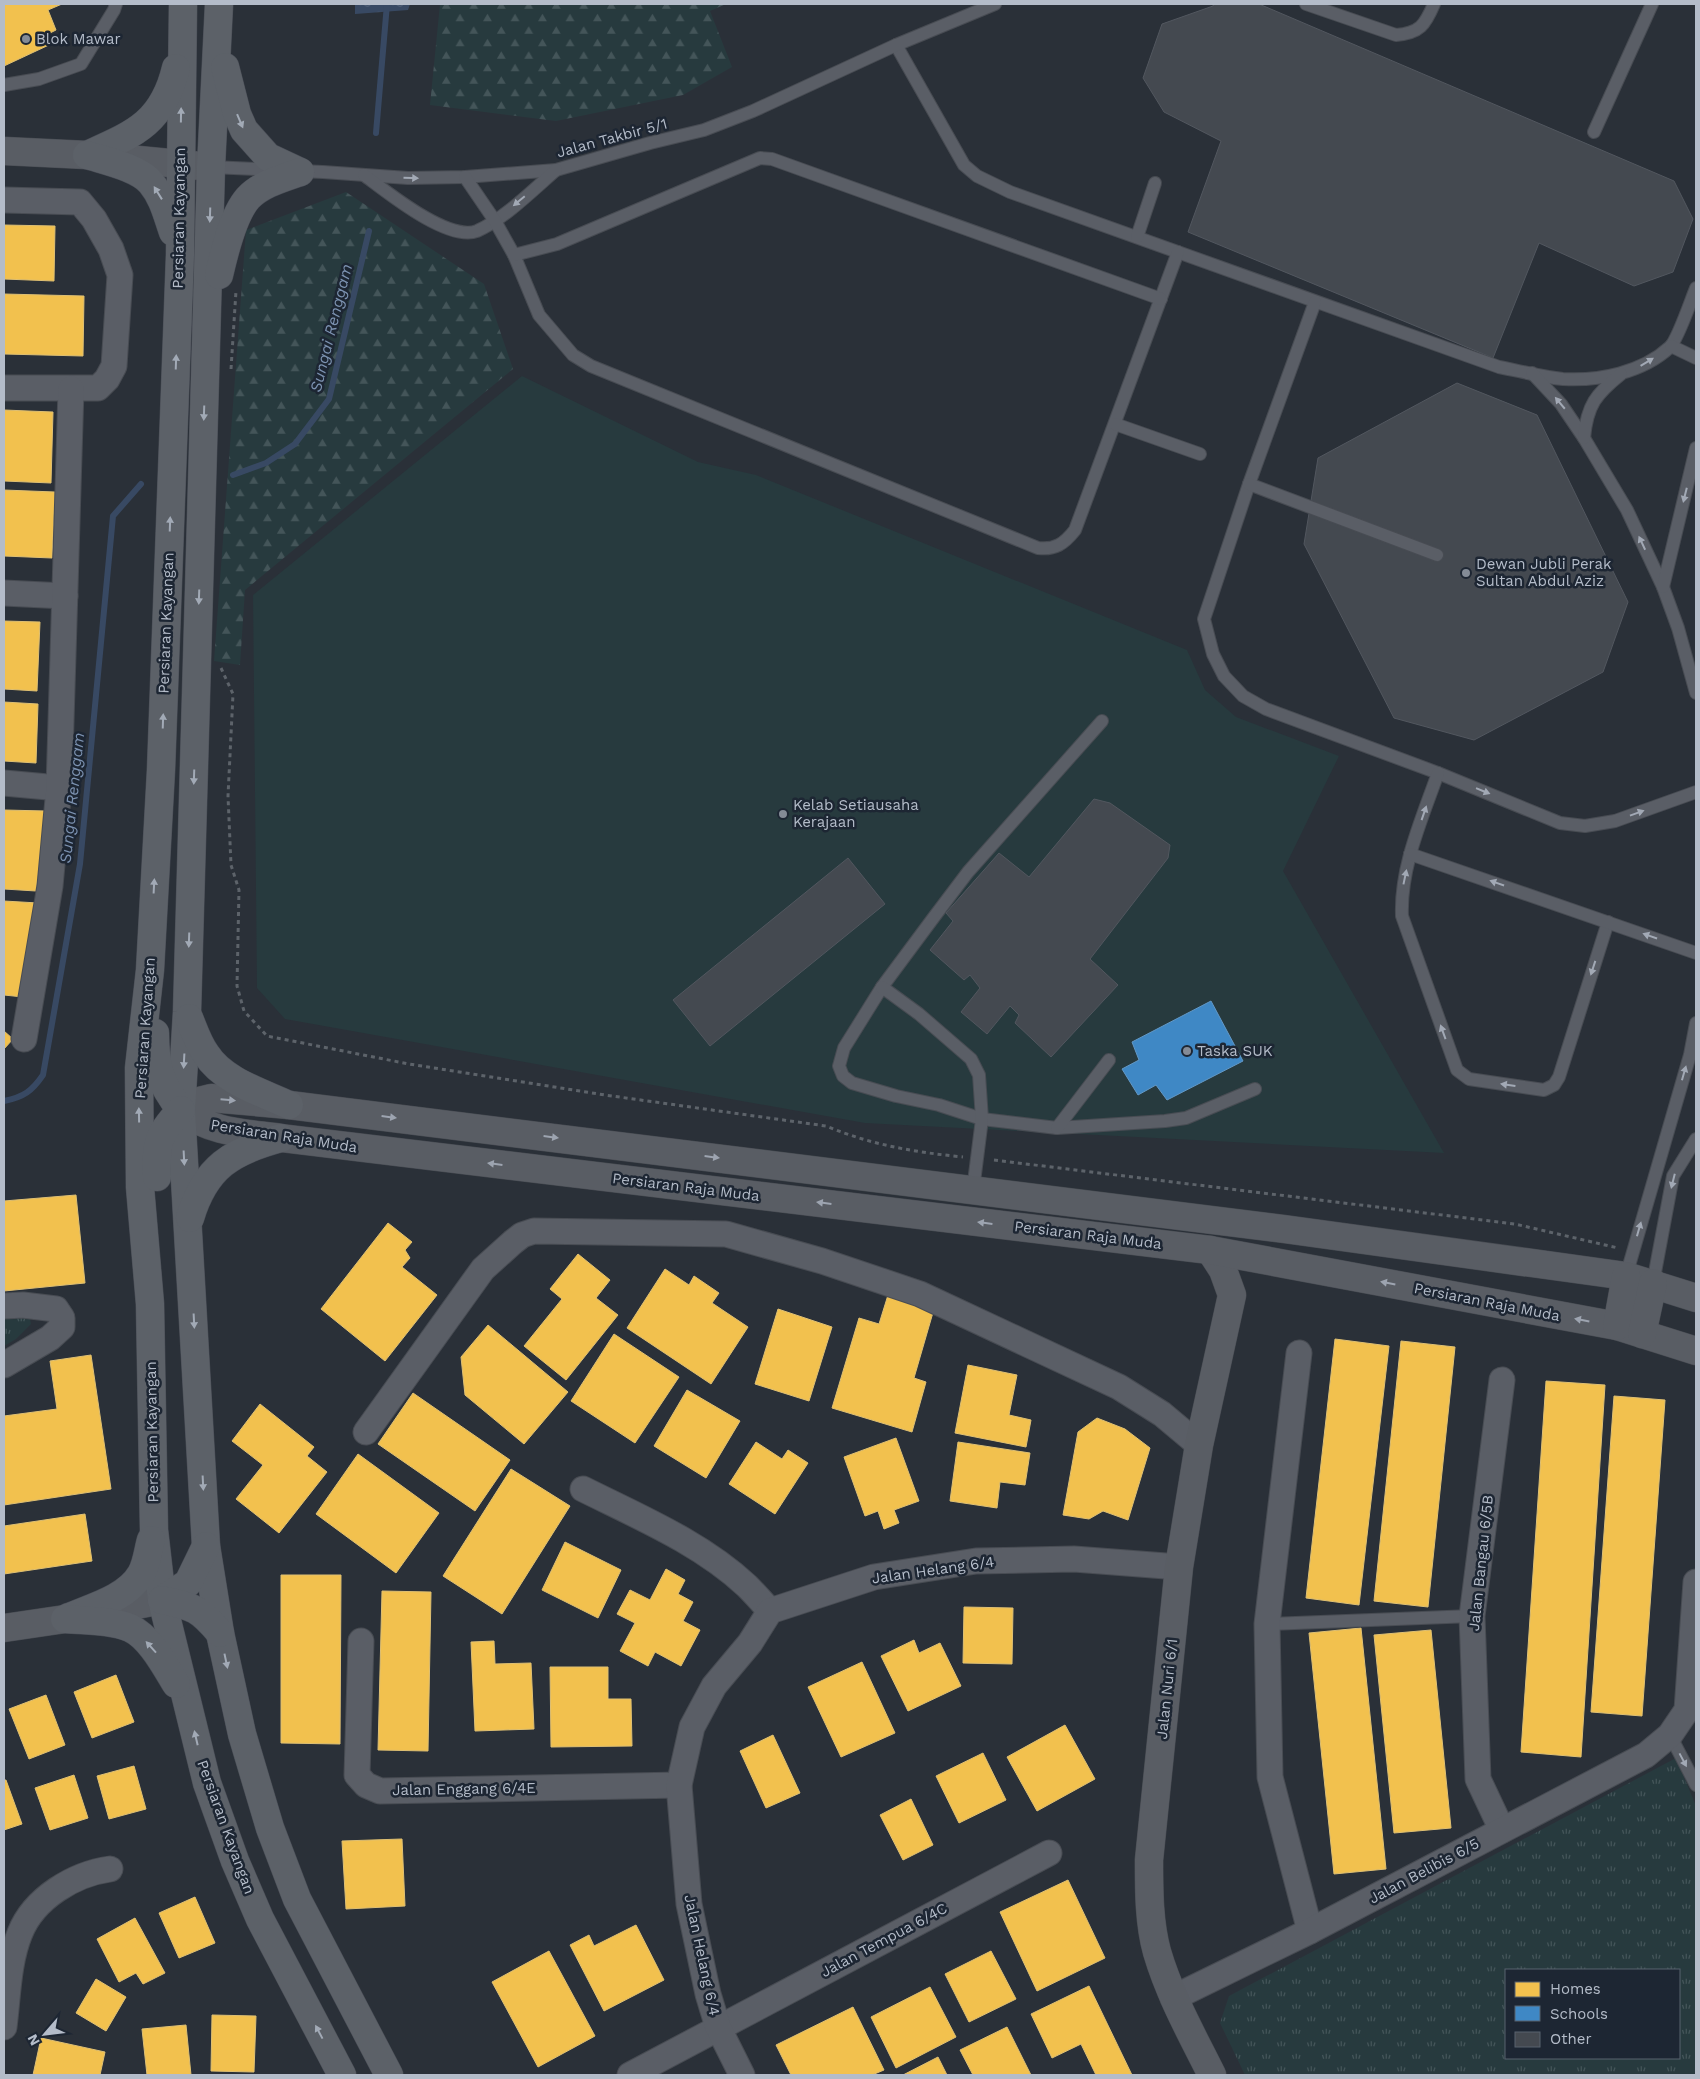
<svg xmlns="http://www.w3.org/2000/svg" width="1700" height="2079" font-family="'Work Sans',sans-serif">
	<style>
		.grass { fill: url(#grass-tufts); fill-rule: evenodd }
		.forest { fill: url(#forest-firs) }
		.garden { fill: #273a3e }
		.water { fill: url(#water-ripples) }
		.homes { fill: #f2c14e; stroke: #dfc073 }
		.schools { fill: #3f88c5; stroke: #6298c6 }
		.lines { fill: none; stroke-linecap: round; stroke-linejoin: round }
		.stream { stroke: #384963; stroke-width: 6 }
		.building { fill: #444950; stroke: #52575f }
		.lane-casing { stroke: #484c53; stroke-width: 14 }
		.street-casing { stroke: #484c53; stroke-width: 27 }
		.secondary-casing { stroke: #484c53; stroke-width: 29 }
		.primary-casing { stroke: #484c55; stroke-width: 29 }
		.path { stroke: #5d636a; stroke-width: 3; stroke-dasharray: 4 4; stroke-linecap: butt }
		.lane { stroke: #5a5e66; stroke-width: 12 }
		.street { stroke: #5a5e66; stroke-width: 25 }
		.secondary { stroke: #595d64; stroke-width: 28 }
		.primary { stroke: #5c6168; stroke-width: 28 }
		.oneway { fill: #a2aab6 }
		.oneway2 { fill: #a2a9b5 }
		.oneway3 { fill: #9da4b0 }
		.poi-dot { fill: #848b96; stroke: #1d2633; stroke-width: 2 }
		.labels { text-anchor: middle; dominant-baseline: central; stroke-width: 5; stroke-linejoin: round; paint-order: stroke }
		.poi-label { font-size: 15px; fill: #b4bcc9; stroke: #1d2633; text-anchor: start }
		.street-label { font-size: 15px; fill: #b4bcc9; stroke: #1d2633 }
		.water-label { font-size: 16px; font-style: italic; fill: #7c92b1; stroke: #1d2633 }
	</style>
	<defs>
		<pattern id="grass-tufts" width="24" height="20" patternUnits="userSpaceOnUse" patternTransform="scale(1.25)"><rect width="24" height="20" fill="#273a3e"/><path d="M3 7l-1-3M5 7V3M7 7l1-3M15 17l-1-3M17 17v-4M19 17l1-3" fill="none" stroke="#445559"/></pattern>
		<pattern id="forest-firs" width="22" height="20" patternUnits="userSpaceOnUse" patternTransform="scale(1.25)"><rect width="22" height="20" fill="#273a3e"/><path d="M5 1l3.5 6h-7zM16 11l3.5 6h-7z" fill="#445559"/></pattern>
		<pattern id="water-ripples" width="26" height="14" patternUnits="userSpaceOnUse" patternTransform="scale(1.25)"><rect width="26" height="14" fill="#384963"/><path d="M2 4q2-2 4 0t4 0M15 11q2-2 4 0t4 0" fill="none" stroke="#526178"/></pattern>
	</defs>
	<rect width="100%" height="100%" fill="#2a3038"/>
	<g class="grass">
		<path d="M4 1313 29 1314 31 1324 16 1339 4 1346Z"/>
		<path d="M1676 1758 1696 1806V2075H1245L1220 2023 1229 1996ZM1506 1970H1679V2058H1506Z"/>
	</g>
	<g class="forest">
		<path d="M440 4H726L710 11 732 67 683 95 556 121 430 105Z"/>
		<path d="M346 192 484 284 513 369 245 590 240 665 214 661 246 230Z"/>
	</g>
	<path class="garden" d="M522 376 698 462 756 475 1187 650 1205 690 1236 717 1339 756 1283 871 1444 1153 865 1123 285 1019 257 988 253 595Z"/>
	<path class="water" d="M355 4H410L408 10 355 14Z"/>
	<g class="homes">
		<path d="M4 4H62L48 10 56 30 46 35 51 44 4 66Z"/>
		<path d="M4 225 55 226 54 281 4 279Z"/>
		<path d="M4 294 84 296 83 356 4 354Z"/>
		<path d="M4 410 53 412 51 483 4 481Z"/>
		<path d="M4 490 55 492 52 558 4 556Z"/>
		<path d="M4 621 40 622 37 691 4 689Z"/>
		<path d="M4 702 38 704 36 763 4 761Z"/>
		<path d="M4 810 46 811 36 891 4 889Z"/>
		<path d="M4 901 38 903 23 997 4 995Z"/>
		<path d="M4 1031 13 1039 4 1049Z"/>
		<path d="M76 1195 85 1283 4 1291V1201Z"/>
		<path d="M388 1223 412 1242 405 1250 410 1258 402 1267 437 1295 385 1361 321 1309Z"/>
		<path d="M578 1254 610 1280 596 1298 618 1315 566 1380 524 1346 562 1299 550 1289Z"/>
		<path d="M665 1269 689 1285 694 1276 719 1293 712 1303 748 1327 711 1384 627 1328Z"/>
		<path d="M888 1295 934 1309 914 1378 926 1382 912 1432 832 1408 859 1318 879 1324Z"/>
		<path d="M778 1309 832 1327 809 1401 755 1384Z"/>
		<path d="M488 1325 568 1392 524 1444 465 1395 461 1357Z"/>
		<path d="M614 1334 679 1377 635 1443 571 1401Z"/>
		<path d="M1335 1339 1389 1346 1359 1605 1306 1598Z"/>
		<path d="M1401 1341 1455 1347 1428 1607 1374 1601Z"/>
		<path d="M91 1355 111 1489 4 1505V1416L57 1409 50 1361Z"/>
		<path d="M968 1365 1017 1375 1009 1415 1031 1420 1026 1447 955 1433Z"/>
		<path d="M1546 1381 1605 1385 1581 1757 1521 1752Z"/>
		<path d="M687 1390 740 1421 706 1478 654 1446Z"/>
		<path d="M413 1393 510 1460 475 1511 378 1444Z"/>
		<path d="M1614 1396 1665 1400 1642 1716 1591 1712Z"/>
		<path d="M260 1404 314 1447 307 1456 327 1472 279 1533 236 1499 263 1465 232 1441Z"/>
		<path d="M1097 1418 1125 1429 1150 1448 1128 1520 1103 1511 1089 1519 1063 1515 1078 1432Z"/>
		<path d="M896 1438 919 1501 894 1510 899 1523 884 1529 878 1511 865 1516 844 1457Z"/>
		<path d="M756 1442 782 1459 788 1450 808 1463 775 1514 729 1484Z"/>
		<path d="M958 1442 1030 1453 1025 1485 1000 1482 997 1508 950 1501Z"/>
		<path d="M358 1454 439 1513 396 1573 316 1514Z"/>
		<path d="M511 1469 570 1506 502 1614 443 1576Z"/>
		<path d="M85 1514 92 1561 4 1574V1526Z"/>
		<path d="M565 1542 621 1570 598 1618 542 1590Z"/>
		<path d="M666 1569 685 1580 678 1594 693 1602 683 1621 700 1630 681 1666 655 1652 648 1666 620 1651 635 1623 617 1614 630 1590 650 1600Z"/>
		<path d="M281 1575H341L340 1744 281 1743Z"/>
		<path d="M382 1591 431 1592 428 1751 378 1750Z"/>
		<path d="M964 1607 1013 1608 1012 1664 963 1663Z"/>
		<path d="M1361 1628 1386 1869 1334 1874 1309 1633Z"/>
		<path d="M1431 1630 1451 1828 1394 1833 1374 1635Z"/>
		<path d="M914 1640 919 1653 940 1643 961 1686 908 1711 881 1656Z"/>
		<path d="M494 1641 495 1664 531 1663 534 1729 475 1731 471 1642Z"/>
		<path d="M862 1662 895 1733 841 1757 808 1687Z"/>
		<path d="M550 1667H608V1699H631L632 1746 551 1747Z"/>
		<path d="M116 1675 134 1722 92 1738 74 1692Z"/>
		<path d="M46 1695 65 1745 29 1759 9 1709Z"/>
		<path d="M1065 1725 1095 1779 1037 1811 1007 1757Z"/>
		<path d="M773 1735 800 1793 766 1808 740 1751Z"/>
		<path d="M983 1753 1006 1800 959 1823 936 1776Z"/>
		<path d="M134 1766 146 1809 109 1819 97 1776Z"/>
		<path d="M74 1775 88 1818 50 1830 35 1788Z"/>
		<path d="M4 1780H6L22 1824 4 1830Z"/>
		<path d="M911 1799 933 1845 903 1860 880 1815Z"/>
		<path d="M402 1839 405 1906 346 1909 342 1841Z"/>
		<path d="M1068 1880 1105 1958 1037 1991 1000 1912Z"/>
		<path d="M195 1897 215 1943 179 1958 159 1913Z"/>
		<path d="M135 1918 165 1973 143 1984 136 1973 119 1982 97 1939Z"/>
		<path d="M636 1925 664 1980 604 2011 570 1945 589 1935 594 1946Z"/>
		<path d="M549 1951 595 2036 538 2067 492 1982Z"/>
		<path d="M991 1951 1016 1999 969 2022 945 1974Z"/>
		<path d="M96 1979 126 1997 106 2031 76 2013Z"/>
		<path d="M1089 1986 1132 2075H1096L1081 2044 1052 2058 1031 2014Z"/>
		<path d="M930 1987 956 2037 896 2068 871 2017Z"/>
		<path d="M853 2007 884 2070 872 2075H791L776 2045Z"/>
		<path d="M212 2015 256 2016 254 2072 211 2071Z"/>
		<path d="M186 2025 191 2075H147L142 2029Z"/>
		<path d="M1007 2027 1031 2075H973L960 2050Z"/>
		<path d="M41 2038 105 2052 100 2075H33Z"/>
		<path d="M938 2057 947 2075H903Z"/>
	</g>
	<path class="schools" d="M1211 1001 1243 1061 1167 1100 1156 1085 1138 1095 1122 1069 1139 1060 1132 1042Z"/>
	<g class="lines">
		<g class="stream">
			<path d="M376 133 387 4"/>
			<path d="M233 475 266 463 295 444 329 399 369 231"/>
			<path d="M4 1101C24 1097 32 1091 43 1075L80 864 113 516 141 484"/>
		</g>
	</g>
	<g class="building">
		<path d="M1214 4H1259L1674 181 1693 219 1673 272 1634 286 1539 243 1493 358 1188 232 1221 141 1164 112 1143 78 1162 24 1213 6Z"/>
		<path d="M1457 383 1537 415 1628 602 1603 672 1474 740 1394 718 1304 544 1318 458Z"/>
		<path d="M1094 799 1110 803 1170 845 1168 858 1090 959 1118 985 1051 1057 1015 1023 1019 1015 1010 1006 987 1034 961 1012 980 988 970 975 964 980 930 950 953 921 946 913 999 853 1029 877Z"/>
		<path d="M848 858 885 904 710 1046 673 1000Z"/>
	</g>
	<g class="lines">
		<g class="lane-casing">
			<g id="lane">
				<path d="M1306 4 1396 35C1420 33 1425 25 1434 4"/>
				<path d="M896 45 964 165 977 176 1010 192 1499 367C1520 371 1542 377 1563 379 1599 381 1642 373 1670 347 1678 339 1691 300 1696 288"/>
				<path d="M4 85 39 79 81 64 114 10 116 4"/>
				<path d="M1594 132 1652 4"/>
				<path d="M211 167 323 172 408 178 465 177 556 170 650 143 704 130 753 111 896 45 995 4"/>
				<path d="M364 175C387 192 448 242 477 231 503 220 534 189 556 170"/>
				<path d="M465 177 495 221 514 255 539 315 573 355 591 366 1038 548C1055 550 1064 544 1075 530L1178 252"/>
				<path d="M1137 237 1155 183"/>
				<path d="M514 255 557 244 760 158 772 159 1161 299"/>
				<path d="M1315 302 1249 484 1204 619 1213 654 1224 676 1243 696 1266 709 1438 773 1560 823 1585 826 1615 821 1696 792"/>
				<path d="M1671 346 1696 358"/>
				<path d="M1532 373 1561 404 1584 438 1627 510 1663 587 1678 628 1696 693"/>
				<path d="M1115 424 1200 454"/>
				<path d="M1584 438C1587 405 1596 394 1621 374"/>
				<path d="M1249 484 1437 555"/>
				<path d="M1663 587 1696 448"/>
				<path d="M1102 721 968 872 934 917 882 987 844 1048 839 1066 843 1076 852 1083 896 1096 939 1105 982 1119 1057 1128 1165 1121 1186 1118 1255 1089"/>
				<path d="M1438 773C1422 819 1400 867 1402 916L1457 1070 1469 1079 1544 1090 1554 1085 1559 1077 1608 922"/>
				<path d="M1410 854 1696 953"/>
				<path d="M882 987 919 1014 971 1059 979 1075 982 1119 973 1190"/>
				<path d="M1057 1128 1109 1060"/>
				<path d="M1626 1276 1690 1055 1696 1023"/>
				<path d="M1653 1283 1673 1176 1696 1139"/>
				<path d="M1267 1624 1472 1616"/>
				<path d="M1670 1735 1696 1785"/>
			</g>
		</g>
		<g class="street-casing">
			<g id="street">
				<path d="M4 200 80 202 94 219 111 249 120 275 114 366 107 379 98 388H4"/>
				<path d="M4 593 65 596"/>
				<path d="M4 783 59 788"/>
				<path d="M24 1039 50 886 59 788 71 389"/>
				<path d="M4 1306 23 1305 56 1309 62 1318V1327L50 1338 4 1365"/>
				<path d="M1299 1353 1267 1624 1270 1777 1310 1931"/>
				<path d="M366 1432 483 1269 513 1242 522 1235 534 1231 726 1234 822 1261 920 1294 1119 1387 1162 1414 1199 1445"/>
				<path d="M583 1489C639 1517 701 1543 747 1586 755 1594 763 1603 770 1611"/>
				<path d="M361 1641 357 1775 366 1785 380 1791 679 1785"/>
				<path d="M1502 1830 1478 1779 1472 1616 1502 1380"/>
				<path d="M1173 1998 1310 1931 1646 1755 1670 1735 1687 1710 1696 1582"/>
				<path d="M4 2027C8 1997 8 1962 20 1933 34 1898 74 1874 110 1869"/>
				<path d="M630 2075 1049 1853"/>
				<path d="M742 2075 718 2027 708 1994 689 1904 679 1785 692 1727 714 1686 750 1643 770 1611 874 1577 976 1561 1074 1559 1179 1567"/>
			</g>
		</g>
		<g class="secondary-casing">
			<g id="secondary">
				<path d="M4 151 87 155 211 167"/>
				<path d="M1210 1250 1223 1270 1232 1295 1199 1445 1179 1567 1149 1860C1149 1891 1149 1923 1157 1952 1170 1996 1192 2035 1212 2075"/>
				<path d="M1696 1298 1626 1276 1284 1229 289 1105 211 1098 195 1102 181 1110C211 1133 245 1133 281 1138L1210 1250 1617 1326 1696 1351"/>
				<path d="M1617 1326 1626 1276"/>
				<path d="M1642 1334 1653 1283"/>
				<path d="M4 1628 65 1619 162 1600"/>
			</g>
		</g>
		<g class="primary-casing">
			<g id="primary">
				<path d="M183 4 180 255 161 770 150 970 139 1068 140 1187 150 1304 154 1530 162 1600 207 1783 235 1861 260 1919 342 2075"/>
				<path d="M219 4 211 167 187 1012 181 1110 206 1546 220 1633 242 1734 270 1828 297 1899 389 2075"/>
				<path d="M225 67 237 114 244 130 268 157 300 172"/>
				<path d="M87 155C134 134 163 123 176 68"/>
				<path d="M87 155C106 161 139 168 151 183 163 197 167 215 173 232"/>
				<path d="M219 275C224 253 233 215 248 198 261 184 283 178 300 172"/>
				<path d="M189 1018C194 1030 198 1043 206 1054 223 1081 261 1092 289 1105"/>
				<path d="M155 1033C155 1067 160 1084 181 1110"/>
				<path d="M157 1177C156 1143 157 1135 181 1110"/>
				<path d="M190 1218C205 1167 232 1151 281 1138"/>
				<path d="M162 1600 188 1583 206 1546"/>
				<path d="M162 1600C194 1607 199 1608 220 1633"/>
				<path d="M69 1617C93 1607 127 1598 141 1574 147 1564 148 1550 151 1540"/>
				<path d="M65 1619C86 1621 110 1620 130 1628 150 1637 165 1666 176 1684"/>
			</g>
		</g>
		<g class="path">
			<path d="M231 369 236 291"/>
			<path d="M221 668 233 694 228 796 231 865 239 890 237 986 244 1011 267 1036 409 1064 605 1095 826 1126C872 1145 913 1152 963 1157"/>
			<path d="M994 1160 1515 1224 1618 1248"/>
		</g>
		<use href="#lane" class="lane"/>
		<use href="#street" class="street"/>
		<use href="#secondary" class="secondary"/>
		<use href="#primary" class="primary"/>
	</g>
	<defs><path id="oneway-solid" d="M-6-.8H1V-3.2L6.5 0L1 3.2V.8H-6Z" transform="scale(1.25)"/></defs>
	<g class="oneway">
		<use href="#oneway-solid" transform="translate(181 115) rotate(-89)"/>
		<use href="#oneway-solid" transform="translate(240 121) rotate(67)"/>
		<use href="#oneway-solid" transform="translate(158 193) rotate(-122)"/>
		<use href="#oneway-solid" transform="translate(210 215) rotate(92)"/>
		<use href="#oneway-solid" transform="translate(176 362) rotate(-88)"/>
		<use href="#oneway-solid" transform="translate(204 413) rotate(92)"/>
		<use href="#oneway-solid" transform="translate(170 524) rotate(-88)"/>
		<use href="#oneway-solid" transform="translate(199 597) rotate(92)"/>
		<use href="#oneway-solid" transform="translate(163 721) rotate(-88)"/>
		<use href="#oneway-solid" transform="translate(194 777) rotate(92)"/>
		<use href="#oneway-solid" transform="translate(154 886) rotate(-87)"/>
		<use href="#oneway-solid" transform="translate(189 940) rotate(92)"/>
		<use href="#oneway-solid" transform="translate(184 1061) rotate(93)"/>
		<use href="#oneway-solid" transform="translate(139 1115) rotate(-91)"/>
		<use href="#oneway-solid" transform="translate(184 1158) rotate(87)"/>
		<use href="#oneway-solid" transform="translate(194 1321) rotate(87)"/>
		<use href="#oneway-solid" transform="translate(203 1483) rotate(87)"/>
		<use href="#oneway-solid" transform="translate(151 1647) rotate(-132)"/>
		<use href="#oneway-solid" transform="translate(226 1661) rotate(78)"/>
		<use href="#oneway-solid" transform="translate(196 1738) rotate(-103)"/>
		<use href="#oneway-solid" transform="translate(319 2032) rotate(-118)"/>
	</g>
	<g class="oneway2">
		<use href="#oneway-solid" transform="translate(411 178) rotate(2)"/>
		<use href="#oneway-solid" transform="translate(519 201) rotate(140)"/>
		<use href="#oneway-solid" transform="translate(1647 362) rotate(-31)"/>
		<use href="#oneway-solid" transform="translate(1560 403) rotate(-130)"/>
		<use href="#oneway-solid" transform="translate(1685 495) rotate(104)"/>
		<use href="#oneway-solid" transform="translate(1642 543) rotate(-115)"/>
		<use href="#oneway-solid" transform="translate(1483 791) rotate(22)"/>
		<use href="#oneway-solid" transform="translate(1424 813) rotate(-71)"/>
		<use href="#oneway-solid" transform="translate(1637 813) rotate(-20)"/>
		<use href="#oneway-solid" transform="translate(1405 877) rotate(-78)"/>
		<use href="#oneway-solid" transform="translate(1497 883) rotate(-161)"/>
		<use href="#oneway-solid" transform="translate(1650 936) rotate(-161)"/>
		<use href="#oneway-solid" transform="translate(1593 968) rotate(108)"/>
		<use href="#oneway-solid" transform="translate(1443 1032) rotate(-110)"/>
		<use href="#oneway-solid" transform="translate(1684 1073) rotate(-74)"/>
		<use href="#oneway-solid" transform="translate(1508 1085) rotate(-172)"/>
		<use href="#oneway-solid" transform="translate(1673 1181) rotate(104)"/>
		<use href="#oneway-solid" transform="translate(1639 1229) rotate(-74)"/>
		<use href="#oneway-solid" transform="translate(1683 1760) rotate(62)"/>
	</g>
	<g class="oneway3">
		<use href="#oneway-solid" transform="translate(228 1100) rotate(5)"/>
		<use href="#oneway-solid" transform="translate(389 1117) rotate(7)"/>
		<use href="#oneway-solid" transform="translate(551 1137) rotate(7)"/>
		<use href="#oneway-solid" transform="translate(712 1157) rotate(7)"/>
		<use href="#oneway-solid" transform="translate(495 1164) rotate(-173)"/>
		<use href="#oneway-solid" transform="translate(824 1203) rotate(-173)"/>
		<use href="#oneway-solid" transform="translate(985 1223) rotate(-173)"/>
		<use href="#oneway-solid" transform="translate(1388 1283) rotate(-169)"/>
		<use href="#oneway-solid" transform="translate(1582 1320) rotate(-169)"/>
	</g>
	<g class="poi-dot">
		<circle cx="26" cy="39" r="5"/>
		<circle cx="1466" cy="573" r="5"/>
		<circle cx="783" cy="814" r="5"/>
		<circle cx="1187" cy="1051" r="5"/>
	</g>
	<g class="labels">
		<g class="poi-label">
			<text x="36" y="39">Blok Mawar</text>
			<text x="1476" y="564">Dewan Jubli Perak<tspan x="1476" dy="17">Sultan Abdul Aziz</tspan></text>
			<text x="793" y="805">Kelab Setiausaha<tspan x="793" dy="17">Kerajaan</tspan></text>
			<text x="1197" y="1051">Taska SUK</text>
		</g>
		<g class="street-label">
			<text transform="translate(612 138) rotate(-15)">Jalan Takbir 5/1</text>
			<text transform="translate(179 218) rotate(-89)">Persiaran Kayangan</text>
			<text transform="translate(166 623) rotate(-88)">Persiaran Kayangan</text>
			<text transform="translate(145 1028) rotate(-86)">Persiaran Kayangan</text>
			<text transform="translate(284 1136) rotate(9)">Persiaran Raja Muda</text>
			<text transform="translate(686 1187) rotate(7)">Persiaran Raja Muda</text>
			<text transform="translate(1088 1235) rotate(7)">Persiaran Raja Muda</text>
			<text transform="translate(1487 1302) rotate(11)">Persiaran Raja Muda</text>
			<text transform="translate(152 1432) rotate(-91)">Persiaran Kayangan</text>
			<text transform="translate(1481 1563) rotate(-84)">Jalan Bangau 6/5B</text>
			<text transform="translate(933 1570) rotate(-8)">Jalan Helang 6/4</text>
			<text transform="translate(1167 1689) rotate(-84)">Jalan Nuri 6/1</text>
			<text transform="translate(464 1789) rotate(-1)">Jalan Enggang 6/4E</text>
			<text transform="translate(226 1827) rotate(70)">Persiaran Kayangan</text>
			<text transform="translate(1424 1871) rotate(-28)">Jalan Belibis 6/5</text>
			<text transform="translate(884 1940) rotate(-28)">Jalan Tempua 6/4C</text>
			<text transform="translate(702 1955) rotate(78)">Jalan Helang 6/4</text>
		</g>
		<g class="water-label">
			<text transform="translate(331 328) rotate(-76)">Sungai Renggam</text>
			<text transform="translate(72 798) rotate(-84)">Sungai Renggam</text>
		</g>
	</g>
	<rect width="1700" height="2079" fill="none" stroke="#b4bcc9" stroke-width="10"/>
	<rect x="1505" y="1969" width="175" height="90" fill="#1d2633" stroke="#59626f"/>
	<rect x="1515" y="1982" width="25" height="15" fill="#f2c14e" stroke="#59626f"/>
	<text x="1550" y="1994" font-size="15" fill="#b4bcc9">Homes</text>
	<rect x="1515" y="2006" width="25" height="15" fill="#3f88c5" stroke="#59626f"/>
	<text x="1550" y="2019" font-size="15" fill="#b4bcc9">Schools</text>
	<rect x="1515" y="2032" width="25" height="15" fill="#444950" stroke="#59626f"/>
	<text x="1550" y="2044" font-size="15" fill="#b4bcc9">Other</text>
	<g transform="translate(45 2034) rotate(242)" stroke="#1d2633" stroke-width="4" paint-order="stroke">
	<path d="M0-4L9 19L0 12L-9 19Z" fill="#b4bcc9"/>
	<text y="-8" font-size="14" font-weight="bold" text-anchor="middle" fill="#b4bcc9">N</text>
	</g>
</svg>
